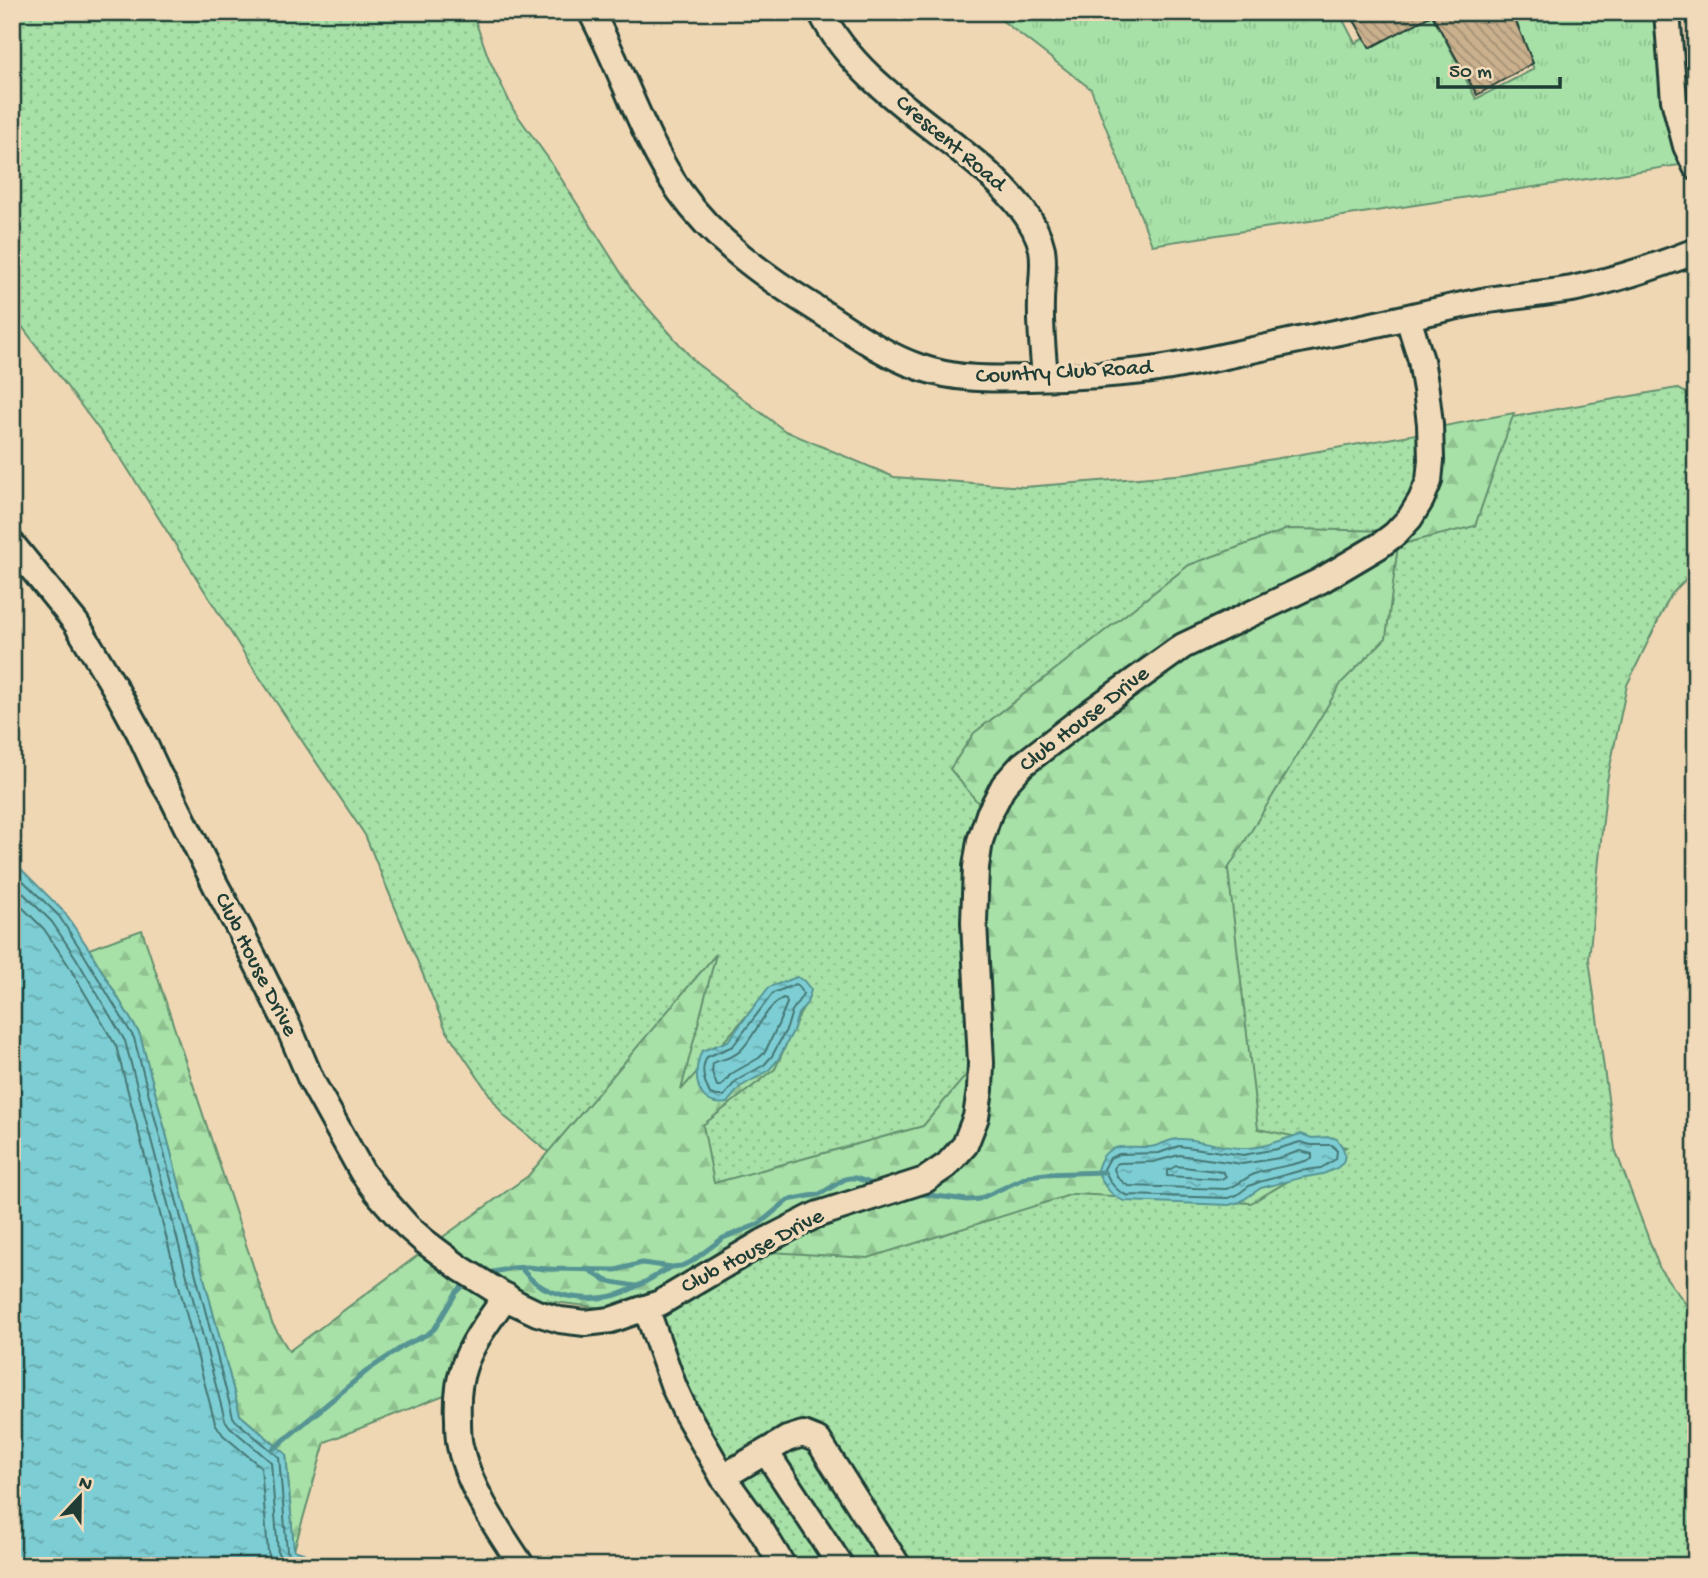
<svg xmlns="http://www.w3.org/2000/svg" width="1708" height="1578" font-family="'Gochi Hand',sans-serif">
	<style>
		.grass { fill: url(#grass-dots); stroke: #638f6e; stroke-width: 2 }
		.forest { fill: url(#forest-firs); stroke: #638f6e; stroke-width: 2 }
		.park { fill: url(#park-tufts); stroke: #638f6e; stroke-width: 2 }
		.water { fill: url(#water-ripples); stroke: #579494; stroke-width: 2 }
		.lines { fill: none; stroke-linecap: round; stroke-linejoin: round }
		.shore { stroke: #457774; stroke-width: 2 }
		.stream { stroke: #579494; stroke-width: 5 }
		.building { fill: url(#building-back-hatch); stroke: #1f3d34; stroke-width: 2 }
		.minor-casing { stroke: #1f3d34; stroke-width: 30 }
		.minor { stroke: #f0dab9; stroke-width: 24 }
		.labels { text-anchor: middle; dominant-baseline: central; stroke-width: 7; stroke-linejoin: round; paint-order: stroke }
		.street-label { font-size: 23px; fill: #1f3d34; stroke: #f0dab9 }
	</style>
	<defs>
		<pattern id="grass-dots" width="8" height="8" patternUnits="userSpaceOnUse" patternTransform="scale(1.75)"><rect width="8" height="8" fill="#a7e1a7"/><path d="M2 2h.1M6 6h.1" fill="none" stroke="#8fc290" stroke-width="1.8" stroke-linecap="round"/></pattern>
		<pattern id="forest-firs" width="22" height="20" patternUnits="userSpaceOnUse" patternTransform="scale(1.75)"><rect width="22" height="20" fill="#a7e1a7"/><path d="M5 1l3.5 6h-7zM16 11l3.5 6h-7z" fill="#8fc290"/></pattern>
		<pattern id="park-tufts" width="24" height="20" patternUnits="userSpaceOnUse" patternTransform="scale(1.75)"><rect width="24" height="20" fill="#a7e1a7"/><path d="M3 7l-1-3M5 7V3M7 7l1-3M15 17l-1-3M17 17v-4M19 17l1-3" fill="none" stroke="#8fc290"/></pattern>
		<pattern id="water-ripples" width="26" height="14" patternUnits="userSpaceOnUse" patternTransform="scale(1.75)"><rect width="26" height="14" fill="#7dced4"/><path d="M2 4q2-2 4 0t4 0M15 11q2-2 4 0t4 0" fill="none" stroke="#66a8ad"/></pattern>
		<pattern id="building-back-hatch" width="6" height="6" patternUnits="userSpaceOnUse" patternTransform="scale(1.75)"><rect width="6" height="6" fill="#cab08d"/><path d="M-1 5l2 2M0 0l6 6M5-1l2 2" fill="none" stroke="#a39074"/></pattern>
	</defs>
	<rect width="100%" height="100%" fill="#f0d7b4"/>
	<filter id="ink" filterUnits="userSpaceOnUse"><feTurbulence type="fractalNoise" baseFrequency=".0143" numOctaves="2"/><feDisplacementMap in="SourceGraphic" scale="14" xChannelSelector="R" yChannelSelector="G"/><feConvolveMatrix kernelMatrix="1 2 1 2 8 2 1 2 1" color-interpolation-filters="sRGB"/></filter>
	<g filter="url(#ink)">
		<path class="grass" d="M12 12H472L489 59 513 109 548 158 632 290 696 363 785 431 894 477 1024 487 1188 474 1677 388 1696 398V568L1670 596 1627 685 1607 781 1589 959 1615 1149 1660 1269 1696 1318V1566H783L586 1212 548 1152 504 1116 446 1030 365 835 252 666 124 463 12 313Z"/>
		<path class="forest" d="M1514 413 1475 526 1398 545 1386 638 1342 682 1228 869 1258 1129 1346 1147 1251 1203 1073 1194 868 1258 752 1251 635 1312 506 1296 457 1390 325 1442 294 1550 286 1454 240 1415 140 1035 89 949 142 930 272 1323 289 1351 433 1244 528 1176 716 954 681 1090 763 997 810 992 775 1069 703 1125 714 1183 923 1126 985 1053 981 981 989 816 950 769 974 733 1189 565 1288 529 1400 531 1433 428Z"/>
		<path class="park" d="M991 12H1339L1355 43 1417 12H1431L1476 99 1534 69 1510 17 1520 12H1665L1693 163 1152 245 1091 89Z"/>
		<g class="water">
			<path d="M12 860 64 912 89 949 140 1035 240 1415 286 1454 294 1550 330 1562 331 1566H12Z"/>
			<path d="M797 977 804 981 811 990 807 1003 798 1014 793 1031 778 1060 768 1071 740 1087 727 1103C696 1108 691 1073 702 1051L728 1041 769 987Z"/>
			<path d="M1301 1134 1312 1138 1330 1137 1337 1139 1343 1148 1345 1155 1343 1163 1337 1168 1323 1174 1300 1178 1261 1188 1240 1202 1229 1205 1124 1201C1109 1195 1103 1184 1097 1170 1105 1139 1126 1148 1150 1147 1160 1146 1167 1140 1177 1139 1198 1138 1220 1148 1242 1148 1261 1149 1283 1139 1301 1134Z"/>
		</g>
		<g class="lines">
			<g class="shore">
				<path d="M12 870 59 916 83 953 134 1038 233 1417 236 1421 279 1457 287 1551 291 1556 318 1566"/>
				<path d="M12 882 52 922 76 958 125 1041 225 1420 230 1427 271 1462 278 1553 283 1561 291 1566"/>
				<path d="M12 897 44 929 67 963 116 1046 215 1423 223 1435 261 1467 268 1552 273 1566"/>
				<path d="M796 984 799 986 803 994 792 1011 787 1028 772 1056 764 1065 736 1081 724 1096H717L710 1094C704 1081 700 1070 707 1057L733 1046 773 993Z"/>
				<path d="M783 998 786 999 787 1003 778 1025 765 1052 759 1058 731 1074 721 1086H717L712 1072 713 1063C722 1059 733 1058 740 1051 756 1036 763 1009 783 998Z"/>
				<path d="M1300 1142 1311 1145H1332L1337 1151 1336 1159 1321 1168 1299 1171 1259 1182 1249 1186 1237 1195 1228 1198 1126 1195C1114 1190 1109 1180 1104 1169L1110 1158 1119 1154 1159 1153 1179 1146 1243 1155 1277 1149Z"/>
				<path d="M1300 1151 1312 1154V1159C1295 1165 1275 1167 1257 1173 1245 1177 1238 1186 1226 1189L1128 1186 1118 1178 1114 1169 1116 1164 1120 1163 1153 1162 1179 1155 1242 1164 1279 1158Z"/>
				<path d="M1176 1166 1223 1172 1226 1176 1222 1179 1167 1176V1171Z"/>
			</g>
			<g class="stream">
				<path d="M913 1193 967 1200 979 1199 1029 1176 1045 1174 1104 1172"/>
				<path d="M521 1268C525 1273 530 1279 536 1283 557 1298 591 1302 616 1295 635 1290 652 1277 670 1268"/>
				<path d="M590 1270C606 1284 617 1282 636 1286"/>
				<path d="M485 1276 493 1272 512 1268 527 1267 547 1269 616 1270 642 1263 672 1267 681 1266 691 1262 723 1238 759 1224 788 1200 820 1194 845 1179 850 1178H856L876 1185"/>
				<path d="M272 1450 368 1370 405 1345 428 1334 435 1328 456 1293 463 1286 470 1283"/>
			</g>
		</g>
		<path class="building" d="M1349 12H1512L1533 63 1477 95 1432 15 1370 48Z"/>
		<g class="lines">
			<g class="minor-casing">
				<g id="minor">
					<path d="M591 12C623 71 642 137 680 192 714 240 764 276 812 306 847 328 881 354 919 367 955 380 991 379 1028 378 1069 377 1111 375 1151 370 1203 363 1253 349 1304 339 1364 328 1422 313 1482 301 1512 296 1542 294 1572 289 1615 280 1655 267 1696 251"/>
					<path d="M821 12C855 82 934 124 990 175 1010 194 1036 220 1042 249 1045 266 1041 285 1041 302 1040 327 1043 352 1045 377"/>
					<path d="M1667 12 1674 100 1686 146 1696 167"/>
					<path d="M12 544 76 623 115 688 139 732 160 777 172 797 216 886 241 932 289 1028 311 1080 362 1172 377 1192 407 1226 424 1241 460 1268 516 1303 537 1313 560 1320 585 1323 611 1320 660 1303 763 1242 816 1215 925 1180 947 1165 965 1145 976 1117 980 1090 981 1063 974 922 976 867 980 841 989 814 1004 785 1022 765 1088 714 1183 646 1320 581 1379 546 1395 534 1410 518 1421 500 1429 481 1431 460 1430 424 1426 390 1421 360 1408 318"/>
					<path d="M506 1296C491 1318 473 1340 464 1366 458 1383 457 1401 458 1419 458 1428 458 1438 460 1446 469 1488 498 1530 522 1566"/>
					<path d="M646 1308 674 1387 685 1411 723 1477 760 1528 783 1566"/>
					<path d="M766 1452 841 1566"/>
					<path d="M723 1477 787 1439 803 1434 818 1440 898 1566"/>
				</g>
			</g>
			<use href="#minor" class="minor"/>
		</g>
	</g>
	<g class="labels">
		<g class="street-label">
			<text transform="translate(950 144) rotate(40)">Crescent Road</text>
			<text transform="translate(1064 373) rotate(-3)">Country Club Road</text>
			<text transform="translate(1085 720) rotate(-38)">Club House Drive</text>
			<text transform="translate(255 965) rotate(63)">Club House Drive</text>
			<text transform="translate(753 1252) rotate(-28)">Club House Drive</text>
		</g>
	</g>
	<rect width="1708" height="1578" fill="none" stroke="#f0dab9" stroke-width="42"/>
	<rect x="21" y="21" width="1666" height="1536" fill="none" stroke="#1f3d34" stroke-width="2.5" filter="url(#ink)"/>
	<g transform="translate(80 1497) rotate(22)" stroke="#f0dab9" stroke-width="5" paint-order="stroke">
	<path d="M0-5L12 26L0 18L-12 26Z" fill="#1f3d34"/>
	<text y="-10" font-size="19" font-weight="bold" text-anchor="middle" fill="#1f3d34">N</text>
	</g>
	<path d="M1438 77v10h122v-10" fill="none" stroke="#1f3d34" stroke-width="3.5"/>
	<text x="1449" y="77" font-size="21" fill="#1f3d34" stroke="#f0dab9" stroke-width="5" paint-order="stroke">50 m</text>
</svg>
